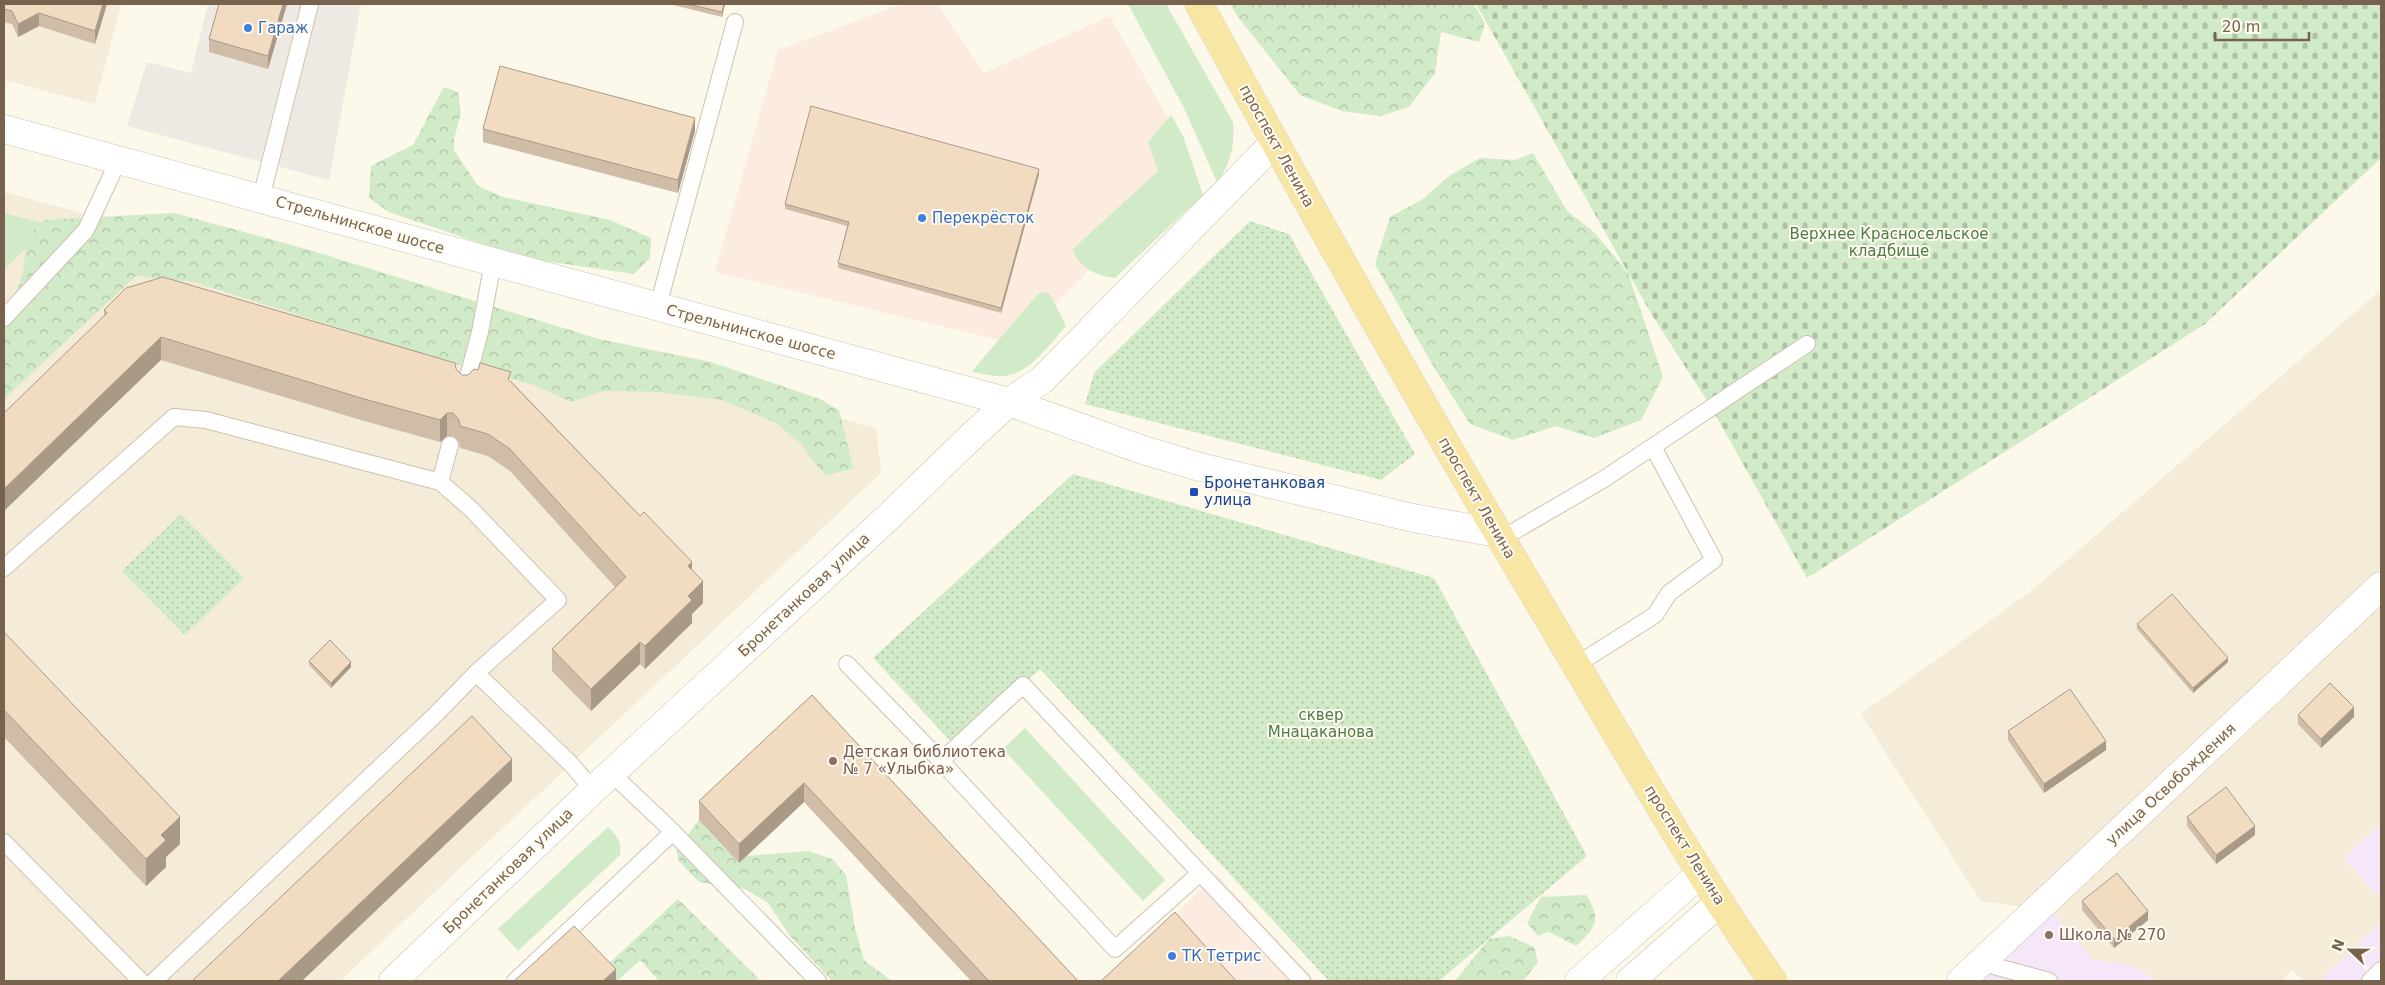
<svg xmlns="http://www.w3.org/2000/svg" width="2385" height="985" font-family="'DejaVu Sans',sans-serif">
	<style>
		.residential { fill: #f4ebd9 }
		.commercial { fill: #fcecdf }
		.industrial { fill: #eeeae3 }
		.education { fill: #f5e7f9 }
		.grass { fill: #d1eac8 }
		.forest { fill: url(#forest-crowns) }
		.cemetery { fill: url(#cemetery-stones) }
		.park { fill: url(#park-dots) }
		.lines { fill: none; stroke-linecap: round; stroke-linejoin: round }
		.service-casing { stroke: #cec2af; stroke-width: 18 }
		.minor-casing { stroke: #cec2af; stroke-width: 29 }
		.primary-casing { stroke: #dcd6d1; stroke-width: 29 }
		.service { stroke: #fff; stroke-width: 16 }
		.minor { stroke: #fff; stroke-width: 28 }
		.primary { stroke: #f8e6a5; stroke-width: 28 }
		.wall { fill: #cfbda7 }
		.shaded-wall { fill: #a99a88 }
		.building { fill: #f1dcc2; stroke: #a99a88 }
		.shop-dot { fill: #3f7fe0; stroke: #fffbf1; stroke-width: 2 }
		.transit-dot { fill: #1a4fb4; stroke: #fffbf1; stroke-width: 2 }
		.education-dot { fill: #8d6e63; stroke: #fffbf1; stroke-width: 2 }
		.labels { text-anchor: middle; dominant-baseline: central; stroke-width: 4; stroke-linejoin: round; paint-order: stroke }
		.shop-label { font-size: 15px; fill: #366cbe; stroke: #fffbf1; text-anchor: start }
		.street-label { font-size: 15px; fill: #77634d; stroke: #fffbf1 }
		.park-label { font-size: 15px; fill: #4d7c45; stroke: #fffbf1 }
		.transit-label { font-size: 15px; fill: #164399; stroke: #fffbf1; text-anchor: start }
		.education-label { font-size: 15px; fill: #785e54; stroke: #fffbf1; text-anchor: start }
	</style>
	<defs>
		<pattern id="forest-crowns" width="20" height="18" patternUnits="userSpaceOnUse" patternTransform="scale(1.25)"><rect width="20" height="18" fill="#d1eac8"/><path d="M2 6a3 3 0 1 1 6 0M12 15a3 3 0 1 1 6 0" fill="none" stroke="#aec1a5"/></pattern>
		<pattern id="cemetery-stones" width="16" height="16" patternUnits="userSpaceOnUse" patternTransform="scale(1.25)"><rect width="16" height="16" fill="#d1eac8"/><path d="M2 7V4a2 2 0 0 1 4 0v3zM10 15v-3a2 2 0 0 1 4 0v3z" fill="#aec1a5"/></pattern>
		<pattern id="park-dots" width="8" height="8" patternUnits="userSpaceOnUse" patternTransform="scale(1.25)"><rect width="8" height="8" fill="#d1eac8"/><path d="M2 2h.1M6 6h.1" fill="none" stroke="#aec1a5" stroke-width="1.8" stroke-linecap="round"/></pattern>
	</defs>
	<rect width="100%" height="100%" fill="#fcf8ea"/>
	<g class="residential">
		<path d="M4 4H121L95 104 4 80Z"/>
		<path d="M4 192 876 428 881 473 340 981H4Z"/>
		<path d="M2381 290V824L2344 858 2381 899V922L2320 981H2304L2291 970 2283 981H2157L2130 965 2094 960 2051 911 1981 901 1861 714 2030 592Z"/>
	</g>
	<g class="commercial">
		<path d="M902 4H937L984 73 1110 16 1194 164 1016 344 715 272 778 50Z"/>
		<path d="M1217 875 1316 981H1103Z"/>
	</g>
	<path class="industrial" d="M208 4H361L329 180 127 126 147 62 191 73Z"/>
	<g class="education">
		<path d="M2381 824V899L2344 858Z"/>
		<path d="M2051 911 2094 960 2130 965 2157 981H1978Z"/>
		<path d="M2381 922V981H2320Z"/>
	</g>
	<g class="grass">
		<path d="M1128 4H1166L1233 122C1235 144 1231 164 1217 182L1184 108Z"/>
		<path d="M1171 115 1183 136 1203 195 1115 278C1095 275 1081 269 1072 250L1158 171 1148 142Z"/>
		<path d="M4 213 49 225 4 270Z"/>
		<path d="M1043 292 1050 294 1066 326C1050 344 1030 373 1005 376 995 377 983 374 973 372V370L1038 294Z"/>
		<path d="M1025 728 1165 880 1143 901 1003 749Z"/>
		<path d="M608 827C617 836 622 842 620 855L518 951 498 929Z"/>
	</g>
	<g class="forest">
		<path d="M1230 4H1474L1485 24 1479 42 1441 32 1435 73 1409 107 1380 116 1342 111 1300 95 1238 17Z"/>
		<path d="M444 87 458 92 461 113 454 139V150L478 186 503 197 610 220 651 238 650 258 634 274 523 258 389 212 369 198 371 166 413 145Z"/>
		<path d="M1533 153 1567 211 1594 232 1628 273 1663 377 1641 420 1594 438 1556 426 1513 440 1470 424 1432 364 1375 264 1390 217 1423 199 1449 176 1480 158 1515 160Z"/>
		<path d="M174 213 306 249 599 339 711 362 820 399 839 410 853 468 825 476 800 443 776 423 722 400 657 392 604 391 571 402 534 385 437 359 194 282 136 276 4 399V326L23 273 27 237 44 220Z"/>
		<path d="M699 820 739 863 746 856 808 851 832 859 846 875 855 928 864 960 892 981H832L790 936 768 903 745 889 699 882 679 861 676 850Z"/>
		<path d="M1586 895C1603 920 1595 928 1576 946L1549 932 1538 936 1527 923 1541 897Z"/>
		<path d="M678 899 758 978 757 981H659L640 960 617 981 603 969Z"/>
		<path d="M1509 936 1534 947 1538 962 1523 981H1455L1489 939Z"/>
	</g>
	<path class="cemetery" d="M1476 4H2381V158L2205 324 1807 578 1711 407 1652 315Z"/>
	<g class="park">
		<path d="M1250 221 1289 234 1415 454 1381 480 1085 404 1094 373Z"/>
		<path d="M1073 474 1434 578 1587 856 1439 981H1329L1040 669 956 747 873 658Z"/>
		<path d="M181 514 244 578 185 635 122 571Z"/>
	</g>
	<g class="lines">
		<g class="service-casing">
			<g id="service">
				<path d="M261 198 310 4"/>
				<path d="M658 306 735 22"/>
				<path d="M4 318 86 230 119 159"/>
				<path d="M465 388 480 332 493 262"/>
				<path d="M440 482 450 445"/>
				<path d="M1501 539 1604 479 1807 344"/>
				<path d="M4 568 174 417 206 420 440 482 471 509 558 600 476 673 436 714 154 981"/>
				<path d="M847 664 941 761 1023 685 1302 981"/>
				<path d="M1576 665 1655 615 1669 593 1714 560 1653 447"/>
				<path d="M476 673 571 764 593 790"/>
				<path d="M941 761 1115 949 1200 873"/>
				<path d="M611 773 667 826 818 981"/>
				<path d="M4 842 141 981"/>
				<path d="M1986 958 1994 966 2049 981"/>
				<path d="M515 981 673 832"/>
				<path d="M2370 981 2381 970"/>
			</g>
		</g>
		<g class="minor-casing">
			<g id="minor">
				<path d="M4 129 1009 402 1143 450 1200 467 1413 518 1497 533"/>
				<path d="M393 981 593 790 884 521 974 434 1009 402 1042 380 1275 142"/>
				<path d="M1579 981 1701 873"/>
				<path d="M1630 981 1720 902"/>
				<path d="M1961 981 2381 586"/>
			</g>
		</g>
		<g class="primary-casing">
			<path id="primary" d="M1199 4C1316 219 1437 432 1563 643 1631 757 1696 873 1773 981"/>
		</g>
		<use href="#service" class="service"/>
		<use href="#minor" class="minor"/>
		<use href="#primary" class="primary"/>
	</g>
	<g class="wall">
		<path d="M4 4H107L95 44 39 26 18 37 12 24 4 22Z"/>
		<path d="M219 4H287L268 69 209 52V39Z"/>
		<path d="M669 4H725L722 17Z"/>
		<path d="M483 129 695 131 678 193 483 142Z"/>
		<path d="M1039 174 1001 313 838 268V263L847 226 785 209V204Z"/>
		<path d="M104 310 456 369 462 375 511 381 692 570 703 603 692 614V623L645 669 640 664 591 711 552 671V649L615 587 510 471 488 456 460 448 459 442 453 436H447L440 442 361 420 161 360 104 317Z"/>
		<path d="M2137 624 2228 662 2193 693 2137 629Z"/>
		<path d="M4 632 180 844 166 857V867L146 886 4 737Z"/>
		<path d="M309 661 351 667 331 688 309 665Z"/>
		<path d="M812 695 1078 981H971L804 802 739 863 699 820V801Z"/>
		<path d="M2298 715 2354 717 2321 748 2298 724Z"/>
		<path d="M2008 731 2106 750 2044 793 2008 740Z"/>
		<path d="M2187 817 2255 835 2216 864 2187 826Z"/>
		<path d="M2082 901 2148 920 2114 948 2082 910Z"/>
	</g>
	<g class="shaded-wall">
		<path d="M103 4H107L95 44V31Z"/>
		<path d="M283 4H287L268 69V56Z"/>
		<path d="M724 4H725L722 17V12Z"/>
		<path d="M39 13V26L18 37V24Z"/>
		<path d="M695 118V131L678 193V180Z"/>
		<path d="M1039 169V174L1001 313V308Z"/>
		<path d="M161 337V360L4 511V489Z"/>
		<path d="M447 413V436L440 442V420Z"/>
		<path d="M692 562V584L688 566Z"/>
		<path d="M703 581V603L692 614V623L645 669V646L688 596Z"/>
		<path d="M640 642V664L591 711V689Z"/>
		<path d="M2228 658V662L2193 693V688Z"/>
		<path d="M351 662V667L331 688V683Z"/>
		<path d="M2354 707V717L2321 748V739Z"/>
		<path d="M2106 741V750L2044 793V784Z"/>
		<path d="M512 759V781L302 981H278Z"/>
		<path d="M804 783V802L739 863V844Z"/>
		<path d="M180 817V844L166 857V867L146 886V859L161 835Z"/>
		<path d="M2255 826V835L2216 864V855Z"/>
		<path d="M2148 911V920L2114 948V939Z"/>
		<path d="M616 969V981H603Z"/>
	</g>
	<g class="building">
		<path d="M4 4H103L95 31 39 13 18 24 12 11 4 9Z"/>
		<path d="M219 4H283L268 56 209 39Z"/>
		<path d="M687 4H724L722 12Z"/>
		<path d="M500 66 695 118 678 180 483 129Z"/>
		<path d="M811 106 1039 169 1001 308 838 263 849 222 785 204Z"/>
		<path d="M163 277 455 363 456 369 462 375H468L474 369 478 370 480 363 511 372 508 379 640 516 644 512 692 562 688 566 703 581 688 596 692 600 645 646 640 642 591 689 552 649 626 577 510 449 488 434 460 426 459 420 453 413H447L440 420 361 398 161 337 4 489V413L107 313 104 310 126 288Z"/>
		<path d="M2172 594 2228 658 2193 688 2137 624Z"/>
		<path d="M4 632 180 817 161 835 166 840 146 859 4 710Z"/>
		<path d="M330 640 351 662 331 683 309 661Z"/>
		<path d="M2330 683 2354 707 2321 739 2298 715Z"/>
		<path d="M2070 689 2106 741 2044 784 2008 731Z"/>
		<path d="M812 695 1078 981H989L804 783 739 844 699 801Z"/>
		<path d="M472 716 512 759 278 981H192Z"/>
		<path d="M2226 787 2255 826 2216 855 2187 817Z"/>
		<path d="M2117 873 2148 911 2114 939 2082 901Z"/>
		<path d="M1175 912 1236 981H1101Z"/>
		<path d="M574 926 616 969 603 981H514Z"/>
	</g>
	<g class="shop-dot">
		<circle cx="248" cy="28" r="5"/>
		<circle cx="922" cy="218" r="5"/>
		<circle cx="1172" cy="956" r="5"/>
	</g>
	<rect class="transit-dot" x="1189" y="487" width="10" height="10" rx="2.5"/>
	<g class="education-dot">
		<circle cx="833" cy="761" r="5"/>
		<circle cx="2049" cy="935" r="5"/>
	</g>
	<g class="labels">
		<g class="shop-label">
			<text x="258" y="28">Гараж</text>
			<text x="932" y="218">Перекрёсток</text>
			<text x="1182" y="956">ТК Тетрис</text>
		</g>
		<g class="street-label">
			<text transform="translate(1277 146) rotate(61)">проспект Ленина</text>
			<text transform="translate(360 225) rotate(16)">Стрельнинское шоссе</text>
			<text transform="translate(751 332) rotate(15)">Стрельнинское шоссе</text>
			<text transform="translate(1477 498) rotate(60)">проспект Ленина</text>
			<text transform="translate(804 595) rotate(-43)">Бронетанковая улица</text>
			<text transform="translate(2171 784) rotate(-43)">улица Освобождения</text>
			<text transform="translate(1685 845) rotate(58)">проспект Ленина</text>
			<text transform="translate(508 871) rotate(-44)">Бронетанковая улица</text>
		</g>
		<g class="park-label">
			<text x="1889" y="234">Верхнее Красносельское<tspan x="1889" dy="17">кладбище</tspan></text>
			<text x="1321" y="715">сквер<tspan x="1321" dy="17">Мнацаканова</tspan></text>
		</g>
		<g class="transit-label">
			<text x="1204" y="483">Бронетанковая<tspan x="1204" dy="17">улица</tspan></text>
		</g>
		<g class="education-label">
			<text x="843" y="752">Детская библиотека<tspan x="843" dy="17">№ 7 «Улыбка»</tspan></text>
			<text x="2059" y="935">Школа № 270</text>
		</g>
	</g>
	<rect width="2385" height="985" fill="none" stroke="#77634d" stroke-width="10"/>
	<g transform="translate(2350 950) rotate(292)" stroke="#fffbf1" stroke-width="4" paint-order="stroke">
	<path d="M0-4L9 19L0 12L-9 19Z" fill="#77634d"/>
	<text y="-8" font-size="14" font-weight="bold" text-anchor="middle" fill="#77634d">N</text>
	</g>
	<path d="M2215 32v8h94v-8" fill="none" stroke="#77634d" stroke-width="2.5"/>
	<text x="2222" y="32" font-size="15" fill="#77634d" stroke="#fffbf1" stroke-width="4" paint-order="stroke">20 m</text>
</svg>
